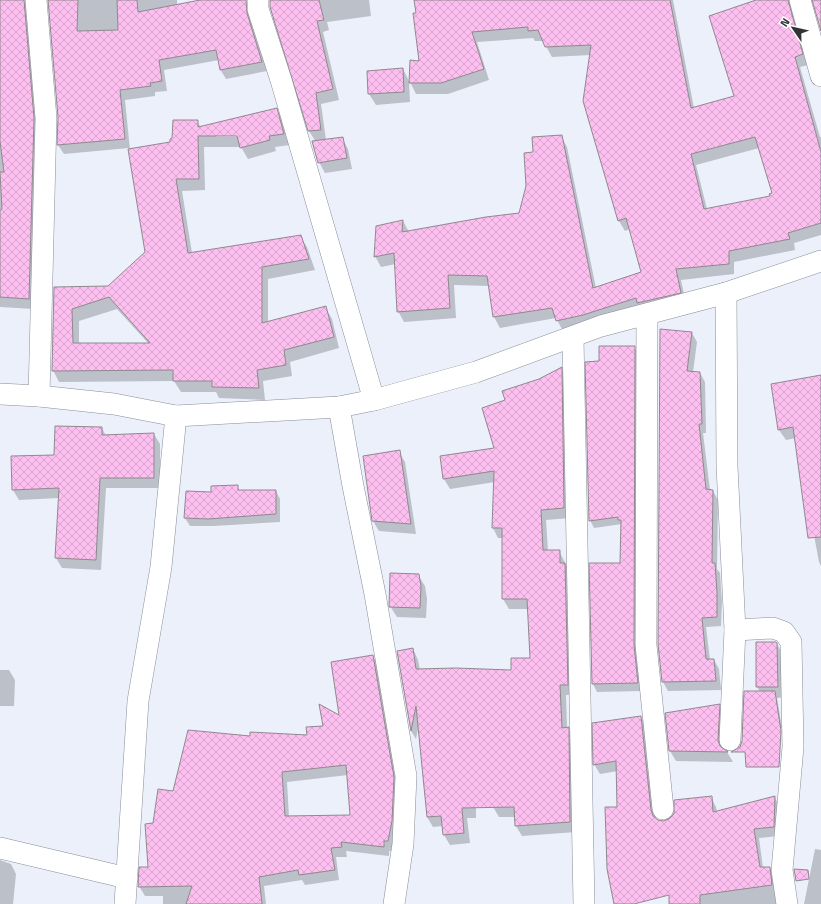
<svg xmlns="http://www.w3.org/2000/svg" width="821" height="904" font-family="'Titillium Web',sans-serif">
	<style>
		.shadow { fill: #0003; fill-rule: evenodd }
		.building { fill: url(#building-cross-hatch); stroke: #91888f; fill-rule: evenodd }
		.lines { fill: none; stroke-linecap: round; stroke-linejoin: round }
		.street-casing { stroke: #898d97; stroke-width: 22 }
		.street { stroke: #fff; stroke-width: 21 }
	</style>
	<defs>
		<pattern id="building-cross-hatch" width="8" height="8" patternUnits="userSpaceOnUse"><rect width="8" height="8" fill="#fcbfef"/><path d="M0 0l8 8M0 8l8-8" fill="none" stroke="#d8a5ce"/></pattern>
	</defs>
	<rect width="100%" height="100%" fill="#ecf0fb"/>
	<g class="shadow">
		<path d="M21 0H24L30 10 40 130 34 309 0 307V3Z"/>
		<path d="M48 0H177V5L205 0H237L246 3 251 12 252 23 267 71 226 79 220 69 219 60 164 70 167 91 155 92V96L125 100 130 150 171 143 197 121 201 128 276 109 283 120 290 145 275 147 276 151 248 159 241 147H204L205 190 182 191 192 253 300 236 307 247 315 270 268 279V322L325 307 332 319 339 348 290 362 292 376 263 381 265 400 219 398 216 392H181L174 381 59 382 53 370 55 288 108 287 146 253 129 148 64 154 58 145 59 117ZM219 135H242V137H215ZM117 309 149 344H79V321Z"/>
		<path d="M270 0H369L371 16 327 22 329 30 323 32 339 100 321 104 326 140 342 138 348 149 352 169 325 173 319 162 316 142 309 131Z"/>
		<path d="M415 0H673L694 108 735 97 760 0H801L808 65 800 67 820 137H821V235L794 243 795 250 734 262V274L681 280 686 303 563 331 556 318 500 328 494 317 490 286 454 285 456 318 404 322 398 311 396 264 381 267 375 256 403 221 409 232 519 214 534 153 561 136 567 147 596 288 642 272 630 229 625 231 619 221 590 55 552 57 543 41H535L533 38 477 42 489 80 448 94H416L409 80 410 102 376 105 369 94 403 69 410 83 420 62ZM759 148 773 194 771 197 707 209 696 165Z"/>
		<path d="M661 330 692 333 697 342 693 372 700 373 705 382 706 433H703L710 490 713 491 718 500 717 569 720 573 722 602 721 626 706 627 710 660H714L719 669 721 690 668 691 663 682 659 644Z"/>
		<path d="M634 347 639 355 642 691 597 692 593 684 590 564H621L622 524 594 528 590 520 600 362Z"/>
		<path d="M561 369 567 378 570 518 546 520 548 551H559L571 574 573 695H566L567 728 574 738 576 832 522 836 516 826 515 817H499L493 807 476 796V818H467L470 843 450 845 444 835 443 826 433 827 427 817 418 729 416 739 411 731 398 652 413 649 418 660 420 670 512 672 531 659 529 609H509L503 599V538H498L493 528 495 482 450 489 444 479 495 449 507 401Z"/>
		<path d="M821 376V566L819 562 796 438 786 440 779 430Z"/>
		<path d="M102 428 106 436 154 434 160 444V488H106L101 570 62 568 56 558 59 498 19 500 13 490 55 456Z"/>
		<path d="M399 452 405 462 416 534 379 531 373 521Z"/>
		<path d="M237 486 240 491H276L280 499V522L213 526H190L185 518 187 492 212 493Z"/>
		<path d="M418 575 425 586 427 599 426 618 397 617 390 606Z"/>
		<path d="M757 643 777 644 783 655 784 697 777 698 782 728 747 729 760 692 757 687Z"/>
		<path d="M373 656 378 666 399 787 393 851H389V856L346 851 347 857H336L339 880 305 885 302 880 264 886 266 904H163V896H145L139 886 149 868 154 824 174 792 251 737H308L341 717ZM348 775 351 816 289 817 287 782Z"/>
		<path d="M0 670H9L15 680 14 706H0Z"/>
		<path d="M719 705 725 716 724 750 727 752 733 762 676 761 670 751Z"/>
		<path d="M641 717 646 726 656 819 664 822 711 797 716 807 717 812 775 798 780 807 779 836 759 838 763 868H770L775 878 778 904H681L618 808V771L600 774 594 764Z"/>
		<path d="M815 849 821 850V904H804Z"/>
		<path d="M0 860 11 864 16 874 13 904H0Z"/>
	</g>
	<g class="building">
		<path d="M0 0H24L34 118 29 299 0 297V210L2 209 0 172H4L0 141Z"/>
		<path d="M48 0H78L77 31 118 30 117 0H137L138 12 200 0H246L247 13 262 62 220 70 216 50 159 60 162 81 150 83 151 86 120 90 125 139 57 145 58 117Z"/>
		<path d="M270 0H319L324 20 317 21 333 89 316 93 321 130 308 131 270 7Z"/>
		<path d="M414 0H670L691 108 734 96 709 16 756 0H788L803 54 795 57 821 152V223L788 233 790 239 729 251V264L676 269 681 293 637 303 636 298 583 315 556 321 552 308 493 317 487 276 448 275 450 308 397 312 394 253 374 257 376 226 403 220 402 232 486 217 519 213 526 186 524 153 533 152 532 137 562 135 593 288 641 272 626 218 618 221 583 101 591 45 545 47 538 30 528 31V27L472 32 484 69 441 83H409L410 60 419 61 413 13H416ZM755 137 772 193 769 194 770 196 704 209 691 154Z"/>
		<path d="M812 0H821V31Z"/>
		<path d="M403 68 404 92 368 94 367 71Z"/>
		<path d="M277 108 284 134 269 136 270 140 240 148 237 136H198L199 179H176L188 253 301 235 309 259 262 267V323L326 306 334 337 284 350 286 365 257 370 259 388 212 387V381H173V370L52 371 54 287 108 286 145 252 128 149 170 142V139L172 138 173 120H198V127ZM109 297 150 343H73L72 309Z"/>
		<path d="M343 137 347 158 318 163 312 141Z"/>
		<path d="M660 329 692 332 687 371 700 372 702 424H699L706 489 713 490 712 563H715L717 592V617L702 618 706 659H714L716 681 662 682 658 644Z"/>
		<path d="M599 346H635L634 645 638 683 592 684 589 563H620L621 520H618V517L589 521 585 362 599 361Z"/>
		<path d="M562 367 564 508 541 510 543 550H560V563H565L568 685H560L562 728 569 727 570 822 515 826 514 807 462 808 464 833 443 835 441 816 427 817 416 706 411 731 397 651 413 648 416 669 456 668 511 670V658H530L527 599H502V528H492L494 471 443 479 440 456 494 448 482 408 505 400 502 391 539 379Z"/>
		<path d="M821 375V537L808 538 793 427 778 430 771 384Z"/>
		<path d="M55 426 102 427V435L154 433V478H100L96 560 55 558 59 488 12 490 11 456 54 455Z"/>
		<path d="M400 450 411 524 372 521 363 456Z"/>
		<path d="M238 485V490H276V514L208 519 184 518 186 491 211 492V486Z"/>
		<path d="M390 573 419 574 421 587 420 608 389 607Z"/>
		<path d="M756 642H776L777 643 778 687H756Z"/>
		<path d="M373 655 394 777 392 821 388 841H384V847L341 842 342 847 331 848 335 870 299 875 298 870 259 877 262 904H186L192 886 138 887 139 867H148L145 824 153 823 158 789 173 791 188 730 250 736V732L307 735 306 727 323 726 319 704 339 715 331 662ZM346 765 350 815 285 816 282 772Z"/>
		<path d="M744 691H775L781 731 779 767H746L745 752H731L740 747 742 741Z"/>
		<path d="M720 704 718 740 720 746 728 752 669 751 665 713Z"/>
		<path d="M641 716 651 810 653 816 658 820 664 821 670 818 674 814V800L712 796 713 812 775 796 774 827 754 829 760 867H770L772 885 700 895V904H669V895L634 904H614L607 869 605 807H617L616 761 593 765 592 723Z"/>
		<path d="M794 869 808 870 809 879 796 881Z"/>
	</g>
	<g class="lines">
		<g class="street-casing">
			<g id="street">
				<path d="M36 0 46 118 39 396"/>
				<path d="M258 0V9L281 80 374 400"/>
				<path d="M800 0 821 76"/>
				<path d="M726 293 727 466 735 630 730 740"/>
				<path d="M647 314 646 645 663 809"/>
				<path d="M573 338 584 904"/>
				<path d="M0 394 39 396 114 404 176 416 339 407 374 400 476 372 601 326 726 293 821 261"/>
				<path d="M339 407 353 486 375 594 406 776 403 844 394 904"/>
				<path d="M735 630 773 628 784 632 791 642 793 747 782 870 787 904"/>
				<path d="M0 848 127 878"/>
				<path d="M125 904 138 701 161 567 176 416"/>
			</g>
		</g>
		<use href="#street" class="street"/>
	</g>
	<g transform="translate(793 28) rotate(304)" stroke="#ffffff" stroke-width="3" paint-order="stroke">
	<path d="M0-3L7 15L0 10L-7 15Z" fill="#323337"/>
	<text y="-6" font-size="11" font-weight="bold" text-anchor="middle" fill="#323337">N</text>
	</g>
</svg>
